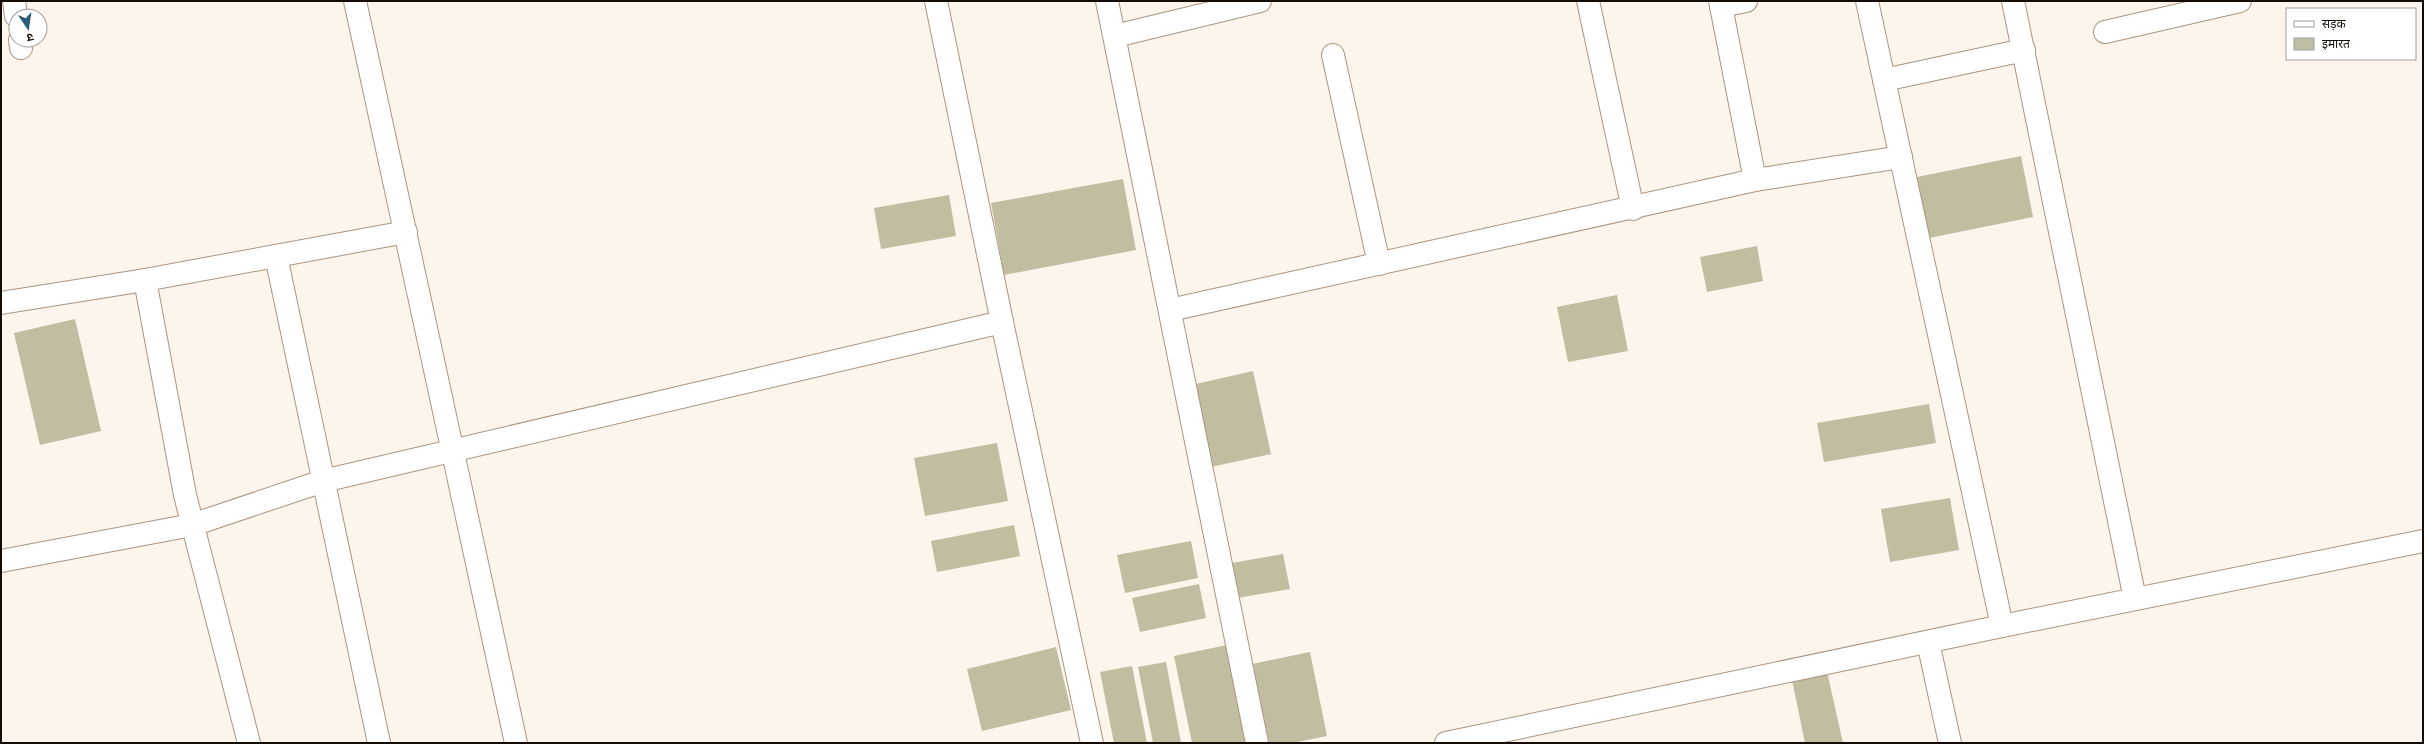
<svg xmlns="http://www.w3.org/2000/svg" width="2424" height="744" font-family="'Playfair Display','Noto Sans Devanagari',serif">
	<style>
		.building { fill: #c0bda1 }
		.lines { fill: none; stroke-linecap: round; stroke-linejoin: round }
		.minor-casing { stroke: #aa957f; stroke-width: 24 }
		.minor { stroke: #fff; stroke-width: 22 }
	</style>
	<rect width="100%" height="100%" fill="#fdf4eb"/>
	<g class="building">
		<path d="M2021 156 2033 217 1929 238 1917 177Z"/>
		<path d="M1123 179 1136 250 1004 275 991 203Z"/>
		<path d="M949 195 956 236 881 249 874 208Z"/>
		<path d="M1757 246 1763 281 1707 292 1700 257Z"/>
		<path d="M1617 295 1628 351 1568 362 1557 307Z"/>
		<path d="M75 319 101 431 40 445 14 333Z"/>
		<path d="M1253 371 1271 454 1206 468 1187 386Z"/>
		<path d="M1929 404 1936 443 1824 462 1817 423Z"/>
		<path d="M997 443 1008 501 925 516 914 458Z"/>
		<path d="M1950 498 1959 550 1890 562 1881 509Z"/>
		<path d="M1014 525 1020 556 937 572 931 541Z"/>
		<path d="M1191 541 1198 578 1125 593 1117 555Z"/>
		<path d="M1283 554 1290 589 1232 599 1226 564Z"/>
		<path d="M1199 584 1206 618 1140 632 1132 598Z"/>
		<path d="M1227 645 1247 743H1192L1174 656Z"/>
		<path d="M1056 647 1071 710 982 731 967 669Z"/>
		<path d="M1310 652 1327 736 1292 743H1269L1252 664Z"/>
		<path d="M1166 662 1181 743H1153L1138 667Z"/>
		<path d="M1132 666 1147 743H1114L1100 672Z"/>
		<path d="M1826 667 1843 743H1805L1791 675Z"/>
	</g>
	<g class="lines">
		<g class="minor-casing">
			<g id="minor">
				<path d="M14 1 16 16"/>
				<path d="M355 1 516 743"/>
				<path d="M936 1 1002 322 1092 743"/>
				<path d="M1107 1 1257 743"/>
				<path d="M1588 1 1633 209"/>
				<path d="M1720 1 1755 180"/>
				<path d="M1867 1 2002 626"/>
				<path d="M2013 1 2135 599"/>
				<path d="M1721 6 1746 1"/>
				<path d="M2105 32 2240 1"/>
				<path d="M1115 36 1260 1"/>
				<path d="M20 40 21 48"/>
				<path d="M1333 55 1379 264"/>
				<path d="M1884 80 2024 50"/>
				<path d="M276 256 379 743"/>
				<path d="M145 280 185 495 249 743"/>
				<path d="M1 303 145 280 406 232"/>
				<path d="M1170 310 1755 180 1901 157"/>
				<path d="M1 561 192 525 323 481 1002 322"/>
				<path d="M1928 642 1950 743"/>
				<path d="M1446 743 2002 626 2423 541"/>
			</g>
		</g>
		<use href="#minor" class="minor"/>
	</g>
	<rect width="2424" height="744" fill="none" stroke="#140c05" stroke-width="4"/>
	<rect x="2286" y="8" width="130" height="52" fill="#ffffff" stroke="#a19e9b"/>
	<rect x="2294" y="21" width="20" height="6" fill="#ffffff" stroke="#a19e9b"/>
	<text x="2322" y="28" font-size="12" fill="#140c05">सड़क</text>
	<rect x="2294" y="38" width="20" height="12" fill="#c0bda1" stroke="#a19e9b"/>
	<text x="2322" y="48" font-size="12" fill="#140c05">इमारत</text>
	<g transform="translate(28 28) rotate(167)"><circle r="19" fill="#ffffff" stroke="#a19e9b"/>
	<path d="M0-3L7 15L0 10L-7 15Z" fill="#2a5b79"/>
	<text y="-6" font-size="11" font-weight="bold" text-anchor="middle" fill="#140c05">उ</text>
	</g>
</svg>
